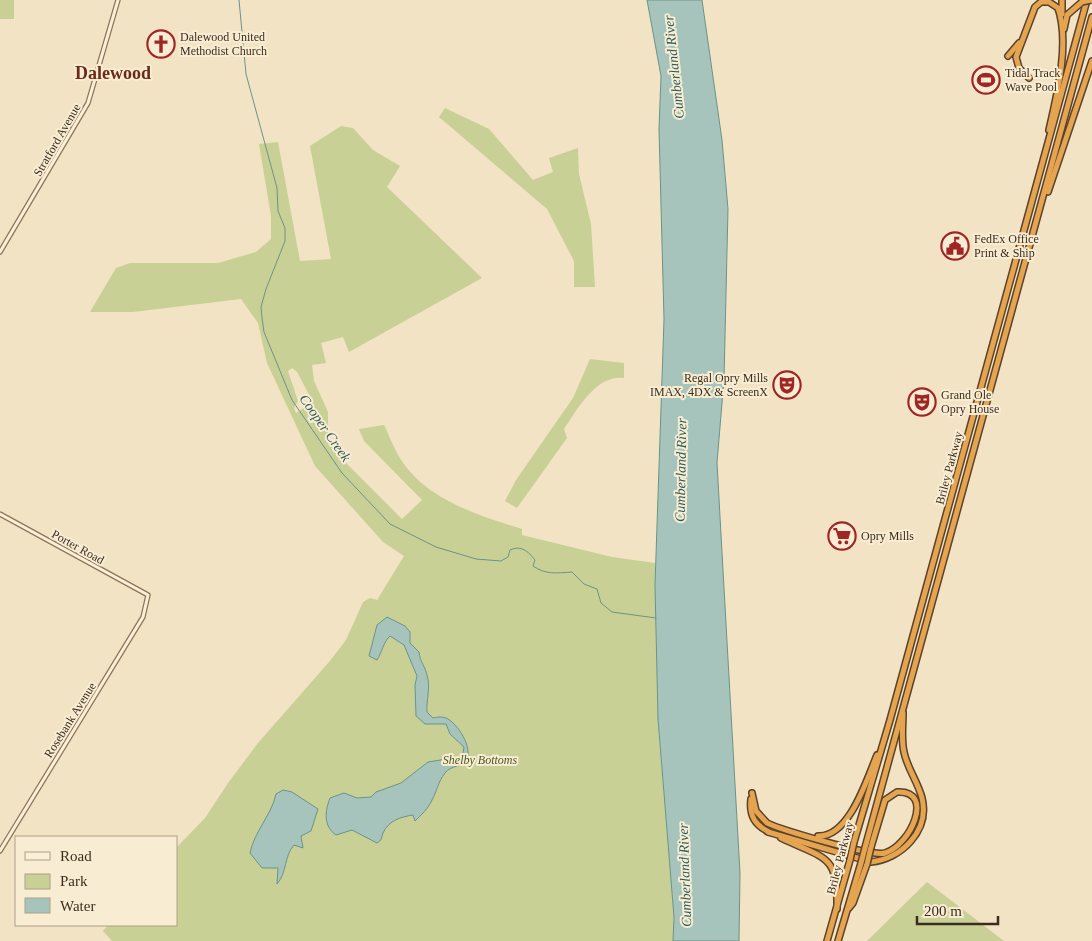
<svg xmlns="http://www.w3.org/2000/svg" width="1092" height="941" font-family="'Times New Roman',serif">
	<style>
		.green { fill: #c9d096; fill-rule: evenodd }
		.water { fill: #a6c4bb; stroke: #6b9389 }
		.lines { fill: none; stroke-linecap: round; stroke-linejoin: round }
		.stream { stroke: #6b9389; stroke-width: 1 }
		.tertiary-casing { stroke: #8d7459; stroke-width: 5.5 }
		.motorway-casing { stroke: #5a422d; stroke-width: 8 }
		.tertiary { stroke: #fbf0d7; stroke-width: 3 }
		.motorway { stroke: #e5a44f; stroke-width: 5 }
		.motorway-bridge-casing { stroke: #5a422d; stroke-width: 8; stroke-linecap: butt }
		.motorway-bridge { stroke: #e5a44f; stroke-width: 5 }
		.labels { text-anchor: middle; dominant-baseline: central; stroke-width: 4; stroke-linejoin: round; paint-order: stroke }
		.poi-label { font-size: 12px; fill: #3c2c1e; stroke: #f8edd3; text-anchor: start }
		.street-label { font-size: 12px; fill: #3c2c1e; stroke: #f8edd3 }
		.park-label { font-size: 12px; font-style: italic; fill: #4c5923; stroke: #f8edd3 }
		.water-label { font-size: 14px; font-style: italic; fill: #2c5c59; stroke: #f8edd3 }
		.district-label { font-size: 18px; font-weight: bold; fill: #6b2b1a; stroke: #f8edd3 }
	</style>
	<rect width="100%" height="100%" fill="#f1e3c3"/>
	<g class="green">
		<rect x="0" y="0" width="14" height="19"/>
		<path d="M445 108 489 129 533 180 553 172 549 158 578 148 579 174 591 224 595 287H574V261L547 209 439 117Z"/>
		<path d="M341 126 353 128 373 150 400 166 387 187 482 278 349 352 343 337 321 343 326 363 312 365 314 381 328 412V435L336 453 402 519 422 500 364 441 359 429 384 425C389 435 392 444 397 453 421 498 477 515 522 529V535L612 557 655 563 658 719 674 917 673 941H112L103 931 108 925H176V848L205 818 228 783 258 743 329 662 346 640 363 602 370 598 377 600 404 556 383 542 315 466 267 363 258 323 241 299 133 312H90L116 268 130 263H218L256 252 271 239V216L259 144 278 142 300 261 331 259 310 146ZM292 368 297 372 313 402 296 413 294 408 298 401 288 371Z"/>
		<path d="M590 359 624 363V378C595 375 578 409 564 429L567 438 517 508 505 501 516 480 573 398Z"/>
		<path d="M927 882 1004 941H867Z"/>
	</g>
	<g class="water">
		<path d="M647 0H702L722 140 728 209 724 379 717 463 740 873 739 941H673L674 917 658 719 655 585 664 319 659 129 661 76Z"/>
		<path d="M977 70 985 74H990L996 82 993 85 994 92 982 90 984 85H982L974 75Z"/>
		<path d="M387 617 405 626 410 632V643L419 652C420 662 425 666 427 675 431 688 426 700 427 712L433 718C438 717 443 716 448 719 458 725 472 746 467 759 463 767 451 765 445 773 438 782 437 791 432 800 428 809 421 815 415 821L413 815C401 817 389 820 383 833 381 839 382 840 377 843L352 830 336 835C323 826 325 811 330 798L344 793 357 798 371 797 376 792 401 783 428 762 459 757 463 753 464 747 450 734 446 724H425L416 716 415 685 417 676 404 645 390 636C384 641 382 652 377 660L369 656 377 625Z"/>
		<path d="M283 790 292 792 318 809 311 831 301 836 303 848 294 845C284 856 287 873 277 884L278 868H262L250 853C254 832 272 814 276 794Z"/>
	</g>
	<g class="lines">
		<path class="stream" d="M239 0 246 74 277 188 278 211 285 228V241L266 289 261 307 262 318 264 332 292 400 342 473 390 524 436 547 476 559 501 561 508 557 510 550C521 545 528 551 535 560L533 566C546 575 557 573 572 572L584 584 597 589 601 603 612 612 656 618"/>
		<g class="tertiary-casing">
			<g id="tertiary">
				<path d="M0 252 88 103 118 0"/>
				<path d="M0 514 148 595 143 617 0 851"/>
			</g>
		</g>
		<g class="motorway-casing">
			<g id="motorway">
				<path d="M1062 0V14"/>
				<path d="M1064 29 1067 15 1082 2"/>
				<path d="M1008 56 1019 43"/>
				<path d="M1029 78 1019 68 1016 57 1035 7 1041 2H1049L1058 8C1070 43 1057 95 1049 130"/>
				<path d="M1048 192 1092 61"/>
				<path d="M752 793 756 811 767 823C782 830 872 857 885 853 910 846 936 790 897 792L885 800 871 847"/>
				<path d="M751 799C749 816 755 825 769 832"/>
				<path d="M768 832 871 862C901 859 930 831 922 798 918 782 907 768 904 752 901 739 903 726 903 713"/>
				<path d="M818 836C849 838 867 779 877 755"/>
				<path d="M781 838C827 860 838 854 837 909"/>
				<path d="M854 842 890 720 1087 0"/>
				<path d="M866 844 1092 17"/>
				<path d="M849 908 853 903 867 864"/>
				<path d="M827 941 850 860"/>
				<path d="M838 941 861 863"/>
			</g>
		</g>
		<use href="#tertiary" class="tertiary"/>
		<use href="#motorway" class="motorway"/>
		<g class="motorway-bridge-casing">
			<g id="motorway-bridge">
				<path d="M1082 2 1091 0"/>
				<path d="M850 860 854 842"/>
				<path d="M861 863 866 844"/>
				<path d="M867 864 871 847"/>
			</g>
		</g>
		<use href="#motorway-bridge" class="motorway-bridge"/>
	</g>
	<defs>
		<g id="church-ring" transform="scale(1.4375)"><circle r="9.5" fill="#f8edd3" stroke="#a02525" stroke-width="1.5"/><path d="M-1.2-6h2.4v3.5h3.3v2.4h-3.3V6h-2.4V-.1h-3.3v-2.4h3.3Z" fill="#a02525"/></g>
		<g id="stadium-ring" transform="scale(1.4375)"><circle r="9.5" fill="#f8edd3" stroke="#a02525" stroke-width="1.5"/><path d="M0-5a6.5 5 0 1 0 0 10a6.5 5 0 1 0 0-10ZM-3.5-1.8h7v3.6h-7Z" fill="#a02525"/></g>
		<g id="civic-ring" transform="scale(1.4375)"><circle r="9.5" fill="#f8edd3" stroke="#a02525" stroke-width="1.5"/><path d="M-.6-6.5H3V-4.5H.6V-3L4-1V1h2V6H-6V1h2V-1L-.6-3ZM-1.2 2.5V6h2.4V2.5Z" fill="#a02525"/></g>
		<g id="theatre-ring" transform="scale(1.4375)"><circle r="9.5" fill="#f8edd3" stroke="#a02525" stroke-width="1.5"/><path d="M-5-5.5Q0-4 5-5.5V0Q5 5 0 6Q-5 5-5 0ZM-3.3-2.5H-1v1.5H-3.3ZM1-2.5H3.3v1.5H1ZM-2.8 1Q0 5.5 2.8 1Z" fill="#a02525"/></g>
		<g id="supermarket-ring" transform="scale(1.4375)"><circle r="9.5" fill="#f8edd3" stroke="#a02525" stroke-width="1.5"/><path d="M-6-5.5h2.5l.6 2H6L4.5 2H-2.5L-4.4-4H-6ZM-1.5 3.2a1.3 1.3 0 1 0 .1 0ZM3 3.2a1.3 1.3 0 1 0 .1 0Z" fill="#a02525"/></g>
	</defs>
	<g fill-rule="evenodd">
		<use href="#church-ring" x="161" y="44"/>
		<use href="#stadium-ring" x="986" y="80"/>
		<use href="#civic-ring" x="955" y="246"/>
		<use href="#theatre-ring" x="787" y="385"/>
		<use href="#theatre-ring" x="922" y="402"/>
		<use href="#supermarket-ring" x="842" y="536"/>
	</g>
	<g class="labels">
		<g class="poi-label">
			<text x="180" y="37">Dalewood United<tspan x="180" dy="14">Methodist Church</tspan></text>
			<text x="1005" y="73">Tidal Track<tspan x="1005" dy="14">Wave Pool</tspan></text>
			<text x="974" y="239">FedEx Office<tspan x="974" dy="14">Print &amp; Ship</tspan></text>
			<text x="768" y="378" text-anchor="end">Regal Opry Mills<tspan x="768" dy="14">IMAX, 4DX &amp; ScreenX</tspan></text>
			<text x="941" y="395">Grand Ole<tspan x="941" dy="14">Opry House</tspan></text>
			<text x="861" y="536">Opry Mills</text>
		</g>
		<g class="street-label">
			<text transform="translate(57 140) rotate(-60)">Stratford Avenue</text>
			<text transform="translate(949 468) rotate(-75)">Briley Parkway</text>
			<text transform="translate(78 547) rotate(29)">Porter Road</text>
			<text transform="translate(70 720) rotate(-58)">Rosebank Avenue</text>
			<text transform="translate(840 858) rotate(-75)">Briley Parkway</text>
		</g>
		<g class="park-label">
			<text x="480" y="760">Shelby Bottoms</text>
		</g>
		<g class="water-label">
			<text transform="translate(674 67) rotate(-96)">Cumberland River</text>
			<text transform="translate(325 428) rotate(55)">Cooper Creek</text>
			<text transform="translate(681 470) rotate(-89)">Cumberland River</text>
			<text transform="translate(685 875) rotate(-92)">Cumberland River</text>
		</g>
		<g class="district-label">
			<text x="113" y="73">Dalewood</text>
		</g>
	</g>
	<rect x="15" y="836" width="162" height="90" fill="#f8edd3" stroke="#ada08b"/>
	<rect x="25" y="852" width="25" height="8" fill="#fbf0d7" stroke="#ada08b"/>
	<text x="60" y="861" font-size="15" fill="#3c2c1e">Road</text>
	<rect x="25" y="874" width="25" height="15" fill="#c9d096" stroke="#ada08b"/>
	<text x="60" y="886" font-size="15" fill="#3c2c1e">Park</text>
	<rect x="25" y="898" width="25" height="15" fill="#a6c4bb" stroke="#ada08b"/>
	<text x="60" y="911" font-size="15" fill="#3c2c1e">Water</text>
	<path d="M917 916v8h81v-8" fill="none" stroke="#3c2c1e" stroke-width="2.5"/>
	<text x="924" y="916" font-size="15" fill="#3c2c1e" stroke="#f8edd3" stroke-width="4" paint-order="stroke">200 m</text>
</svg>
